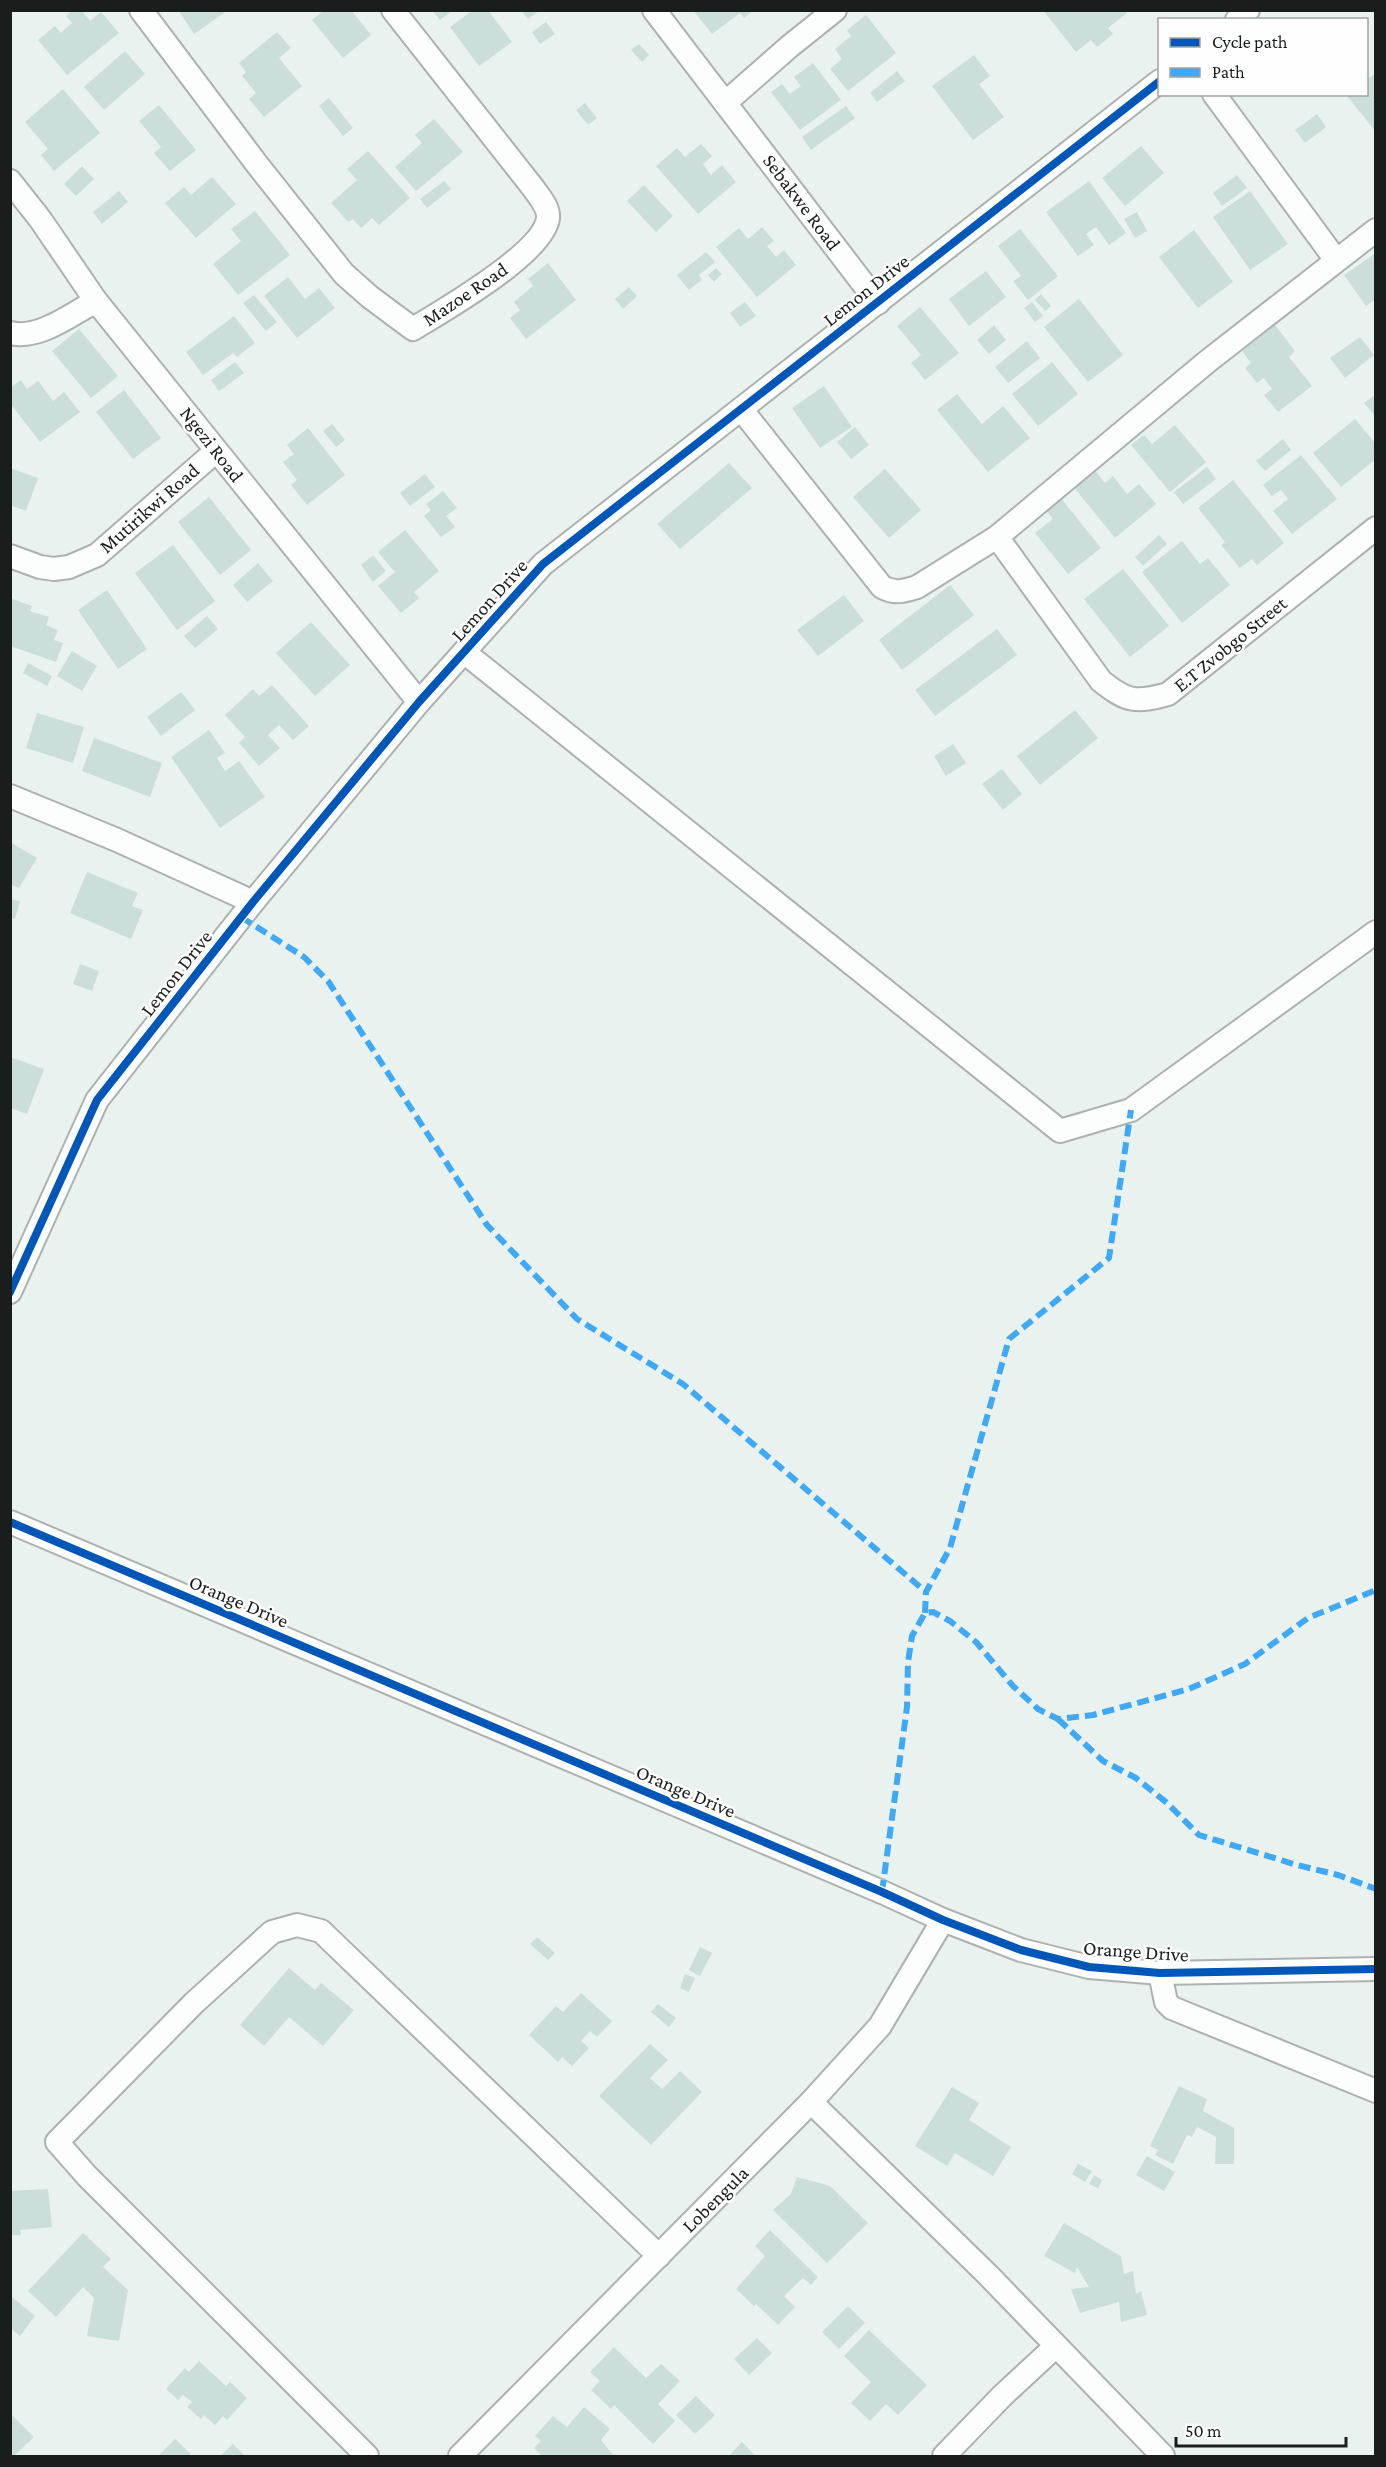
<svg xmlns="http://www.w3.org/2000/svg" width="1386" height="2467" font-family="'Crimson Pro',serif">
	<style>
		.building { fill: #cbded9 }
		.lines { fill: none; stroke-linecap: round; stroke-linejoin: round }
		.minor-casing { stroke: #abb2b0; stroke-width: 26 }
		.minor { stroke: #fcfdfd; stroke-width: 22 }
		.quiet { stroke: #3fa9f5; stroke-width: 6; stroke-dasharray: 12 6; stroke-linecap: butt }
		.cycleway-casing { stroke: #fefefe; stroke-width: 11 }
		.cycleway { stroke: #0057b8; stroke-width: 8 }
		.labels { text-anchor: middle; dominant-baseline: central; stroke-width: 5; stroke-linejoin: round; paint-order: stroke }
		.street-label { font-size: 20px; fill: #191e1d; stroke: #fefefe }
	</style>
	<rect width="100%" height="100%" fill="#eaf2f0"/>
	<g class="building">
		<path d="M73 10H81L90 21 101 12 119 33 67 75 38 40 55 26 61 33 72 23 66 16Z"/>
		<path d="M178 10H228L194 34Z"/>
		<path d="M324 10H351L371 35 343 58 312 20Z"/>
		<path d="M432 10H453L440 20Z"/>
		<path d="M473 10H488L512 42 479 66 450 27Z"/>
		<path d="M521 10H540L528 19Z"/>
		<path d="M693 10H754L744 18 740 13 712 34Z"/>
		<path d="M1043 10H1125L1127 13 1108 28 1113 34 1097 47 1091 40 1076 52Z"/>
		<path d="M866 15 896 53 848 91 830 69 842 59 835 49 851 36 847 30Z"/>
		<path d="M546 22 555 34 540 44 532 32Z"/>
		<path d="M277 32 291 48 279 58 302 86 264 117 249 99 256 93 242 76 246 72 239 63Z"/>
		<path d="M639 44 649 55 642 62 631 50Z"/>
		<path d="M125 51 145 74 104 110 84 87Z"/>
		<path d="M974 55 990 76 979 84 1004 117 973 140 932 86Z"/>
		<path d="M813 63 841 100 800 130 771 92 782 84 790 94 801 86 794 77Z"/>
		<path d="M897 71 905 81 877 102 870 93Z"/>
		<path d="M1376 73V132L1347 96 1366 94V80Z"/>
		<path d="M63 89 100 133 54 171 41 155 48 149 25 122Z"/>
		<path d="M329 98 353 128 343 136 319 106Z"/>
		<path d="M585 103 597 118 588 125 576 110Z"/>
		<path d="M159 105 196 150 170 171 154 153 161 147 139 121Z"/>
		<path d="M846 106 855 118 811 150 802 137Z"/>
		<path d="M1317 114 1326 127 1305 143 1295 130Z"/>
		<path d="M434 119 463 152 416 191 395 167 422 143 415 135Z"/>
		<path d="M701 144 712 156 703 164 711 175 722 165 736 182 698 214 656 166 677 148 685 157Z"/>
		<path d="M1141 146 1164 173 1125 206 1102 178Z"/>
		<path d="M368 151 410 198 379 225 372 218 361 228 353 219 348 222 331 203 357 180 347 169Z"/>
		<path d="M82 166 94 179 76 196 64 184Z"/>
		<path d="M1237 175 1247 188 1222 206 1213 193Z"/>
		<path d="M212 177 236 204 196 238 165 203 184 187 191 195Z"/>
		<path d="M444 181 451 189 427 208 420 199Z"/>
		<path d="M1089 181 1126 233 1109 245 1096 227 1086 234 1094 245 1078 256 1046 212Z"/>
		<path d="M644 185 673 216 656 232 627 201Z"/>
		<path d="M119 191 128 202 102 224 93 212Z"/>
		<path d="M1250 191 1288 244 1250 270 1213 217Z"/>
		<path d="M255 211 290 255 238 295 213 264 241 241 231 229Z"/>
		<path d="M1137 212 1147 231 1135 238 1124 219Z"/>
		<path d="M762 227 774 241 767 246 776 257 784 250 796 265 757 297 716 247 739 228 748 239Z"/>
		<path d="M1020 229 1058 276 1028 300 1013 281 1021 276 998 246Z"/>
		<path d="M1194 230 1233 282 1198 308 1159 257Z"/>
		<path d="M706 252 715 262 699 275 702 280 689 290 677 275Z"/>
		<path d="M1376 253V299L1366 306 1344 275Z"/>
		<path d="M548 263 576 300 526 339 510 318 520 310 514 302 533 286 528 279Z"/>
		<path d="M716 268 722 274 714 282 708 275Z"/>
		<path d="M986 271 1006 297 969 326 949 299Z"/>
		<path d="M288 277 305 299 319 288 335 308 297 338 264 296Z"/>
		<path d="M629 287 637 296 623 309 615 299Z"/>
		<path d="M1041 294 1051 306 1045 311 1035 300Z"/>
		<path d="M254 295 277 322 266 331 243 303Z"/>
		<path d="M1079 299 1123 355 1088 382 1044 327Z"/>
		<path d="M745 302 756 316 740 327 730 313Z"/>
		<path d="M1032 302 1043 316 1035 322 1024 308Z"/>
		<path d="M920 307 959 353 925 380 911 363 921 355 897 326Z"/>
		<path d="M234 316 255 343 237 357 233 353 203 375 186 352Z"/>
		<path d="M994 325 1006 340 989 354 977 340Z"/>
		<path d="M1275 325 1295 351 1289 357 1312 386 1278 412 1264 395 1272 389 1264 378 1257 383 1245 368 1251 363 1242 351Z"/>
		<path d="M79 329 118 376 91 398 52 351Z"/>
		<path d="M1360 337 1374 355 1345 378 1330 358Z"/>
		<path d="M1027 341 1040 358 1008 383 995 367Z"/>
		<path d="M235 362 244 373 219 391 211 380Z"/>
		<path d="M1052 362 1078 394 1038 426 1012 394Z"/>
		<path d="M21 380 27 389 38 381 53 401 64 392 80 412 40 442 10 403V388Z"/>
		<path d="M824 386 852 427 820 448 792 408Z"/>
		<path d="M124 390 161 438 133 459 96 412Z"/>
		<path d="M957 394 982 424 1003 406 1030 438 988 472 937 410Z"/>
		<path d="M1376 394V417L1364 403Z"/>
		<path d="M1355 419 1376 444V459L1341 487 1313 453Z"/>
		<path d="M332 424 345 440 336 447 323 431Z"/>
		<path d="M1175 425 1206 462 1170 492 1131 445 1144 435 1152 444Z"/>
		<path d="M855 427 869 445 851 459 837 442Z"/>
		<path d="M308 428 345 475 307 505 291 485 297 480 283 462 294 454 287 445Z"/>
		<path d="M1283 439 1291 450 1265 471 1256 461Z"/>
		<path d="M1301 455 1337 499 1292 534 1273 511 1288 499 1281 490 1272 496 1263 485Z"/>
		<path d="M729 463 752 488 680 549 657 524Z"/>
		<path d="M1207 467 1216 479 1183 504 1174 492Z"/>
		<path d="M10 468 38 478 26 511 10 505Z"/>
		<path d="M1093 468 1105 483 1113 476 1127 494 1139 484 1156 504 1115 538 1072 485Z"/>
		<path d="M885 469 921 510 889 538 853 497Z"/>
		<path d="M425 474 435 487 410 506 400 493Z"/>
		<path d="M1233 480 1284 543 1257 565 1252 559 1240 568 1221 545 1225 542 1198 508Z"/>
		<path d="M443 491 457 508 446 516 455 527 441 537 424 516 431 510 426 504Z"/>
		<path d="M209 497 251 550 220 575 178 522Z"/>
		<path d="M1060 497 1101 548 1068 574 1035 533 1053 519 1045 509Z"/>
		<path d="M405 530 439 571 414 592 419 598 401 613 378 586 395 572 378 552Z"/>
		<path d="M1159 535 1167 544 1143 566 1135 557Z"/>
		<path d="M1182 541 1200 564 1208 558 1230 585 1182 623 1142 572Z"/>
		<path d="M173 545 215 601 177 630 135 573Z"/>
		<path d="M373 555 386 571 373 582 361 565Z"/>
		<path d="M258 563 273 581 247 602 233 585Z"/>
		<path d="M1123 569 1169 626 1130 657 1084 599Z"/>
		<path d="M950 585 974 615 902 670 879 640Z"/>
		<path d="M107 590 147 649 118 669 78 610Z"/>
		<path d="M844 595 864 621 818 656 797 630Z"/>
		<path d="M10 598 32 606 30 611 49 617 46 625 58 630 54 640 63 643 56 662 10 646Z"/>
		<path d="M207 616 218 629 195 648 184 636Z"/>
		<path d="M311 622 350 665 315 696 276 653Z"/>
		<path d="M997 629 1017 655 935 716 915 690Z"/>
		<path d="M72 651 97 666 82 691 57 676Z"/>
		<path d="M28 663 52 676 47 686 23 673Z"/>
		<path d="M272 685 309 726 293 740 279 725 268 735 280 748 259 766 239 743 245 737 225 715 253 689 259 696Z"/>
		<path d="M181 692 195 710 161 736 147 717Z"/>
		<path d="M1075 710 1098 738 1040 785 1017 756Z"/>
		<path d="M37 713 84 727 73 763 26 748Z"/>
		<path d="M209 730 225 753 217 758 225 771 239 761 265 797 220 828 171 757Z"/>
		<path d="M94 738 162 763 150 797 82 771Z"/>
		<path d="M953 744 966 763 946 776 934 756Z"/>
		<path d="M1002 769 1022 794 1003 810 982 784Z"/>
		<path d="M10 842 37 858 19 888 10 884Z"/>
		<path d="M87 872 138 893 132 906 143 910 131 939 70 913Z"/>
		<path d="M10 899 20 901 15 919 10 918Z"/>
		<path d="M80 964 99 971 92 991 73 984Z"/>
		<path d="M10 1057 44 1069 27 1114 10 1108Z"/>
		<path d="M537 1937 555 1953 548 1960 530 1944Z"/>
		<path d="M700 1947 712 1953 700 1976 689 1970Z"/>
		<path d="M289 1968 315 1990 321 1983 354 2010 323 2046 289 2017 264 2046 240 2025Z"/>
		<path d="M685 1974 695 1978 689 1992 680 1988Z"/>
		<path d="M581 1993 612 2021 597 2037 590 2031 581 2041 589 2048 572 2066 562 2057 558 2062 529 2035 556 2006 563 2012Z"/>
		<path d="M658 2004 676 2018 669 2027 651 2012Z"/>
		<path d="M650 2044 668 2060 650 2078 662 2089 680 2071 702 2092 651 2145 599 2096Z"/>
		<path d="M1179 2086 1207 2099 1203 2111 1234 2128V2164H1215L1216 2137 1197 2127 1192 2137 1187 2135 1173 2164 1155 2155 1158 2150 1150 2146Z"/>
		<path d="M952 2087 979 2103 969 2120 1011 2147 993 2176 955 2153 947 2166 915 2146Z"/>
		<path d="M1147 2156 1175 2172 1164 2191 1136 2175Z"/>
		<path d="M1078 2164 1092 2171 1085 2182 1072 2174Z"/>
		<path d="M1094 2175 1102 2180 1098 2188 1089 2184Z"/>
		<path d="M797 2177 830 2186 868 2223 827 2263 773 2210 791 2194Z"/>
		<path d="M48 2189 52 2227 20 2230 21 2235H10V2191Z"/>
		<path d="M1064 2223 1121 2256 1124 2274 1133 2271 1136 2294 1141 2291 1147 2315 1121 2322 1119 2302 1080 2313 1071 2289 1089 2287 1077 2267 1075 2273 1044 2256Z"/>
		<path d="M770 2230 818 2277 811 2285 803 2278 784 2296 795 2307 778 2325 756 2304 754 2306 736 2289 765 2256 755 2246Z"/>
		<path d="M83 2233 111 2259 103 2267 128 2290 119 2341 87 2336 94 2298 83 2287 56 2317 28 2291Z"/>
		<path d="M12 2297 35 2316 20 2336 10 2328V2300Z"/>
		<path d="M848 2306 865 2323 839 2349 822 2332Z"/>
		<path d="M869 2330 927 2385 898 2415 886 2404 870 2421 851 2403 871 2382 844 2356Z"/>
		<path d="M757 2338 772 2353 749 2375 734 2359Z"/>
		<path d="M614 2347 646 2378 661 2364 680 2381 658 2404 675 2421 653 2444 614 2405 611 2409 591 2390 600 2381 590 2372Z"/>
		<path d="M199 2361 226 2386 230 2382 247 2398 227 2420 223 2416 215 2425 204 2415 201 2419 187 2407 192 2402 183 2395 178 2400 166 2389 185 2368 189 2372Z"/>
		<path d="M696 2396 715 2415 695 2434 676 2415Z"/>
		<path d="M584 2407 610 2429 601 2440 614 2456H542L534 2448 541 2441 535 2436 553 2416 567 2427Z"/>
		<path d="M10 2413 34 2437 14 2456H10Z"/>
		<path d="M175 2439 191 2454 188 2456H158Z"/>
		<path d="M742 2442 755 2455 729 2456Z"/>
		<path d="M233 2444 245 2456H220Z"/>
	</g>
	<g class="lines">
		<g class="minor-casing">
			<g id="minor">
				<path d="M141 10 256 163 344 274 370 297 413 329C444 310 544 253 548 218 549 207 540 198 534 189L393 10"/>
				<path d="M654 10 878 303"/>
				<path d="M1237 20 1248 10"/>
				<path d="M1214 94 1336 260"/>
				<path d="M725 103 790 46 835 10"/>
				<path d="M10 181 40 219 96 301 419 702"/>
				<path d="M10 333C39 340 72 314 96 301"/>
				<path d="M741 409 882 587C895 594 904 591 917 587L997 537 1208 361 1376 230"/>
				<path d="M997 537 1101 681C1127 702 1136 703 1168 694L1376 528"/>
				<path d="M10 556 40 567 54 569 69 567 97 555 216 451"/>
				<path d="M464 652 1060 1131 1131 1110 1376 932"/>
				<path d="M10 796 117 840 253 902"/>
				<path d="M10 1292 97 1100 253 902 419 702 543 564 1160 81"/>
				<path d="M10 1522 882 1892 943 1920 1021 1950 1089 1967 1160 1973 1376 1969"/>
				<path d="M1160 1973 1166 2002 1172 2008 1376 2091"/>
				<path d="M811 2102 988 2275 1163 2456"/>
				<path d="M367 2456 87 2176 57 2142 194 2003 272 1932 297 1925 321 1931 659 2256"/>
				<path d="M460 2456 811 2102 880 2026 943 1920"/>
				<path d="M944 2456 1003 2395 1055 2347"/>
			</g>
		</g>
		<use href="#minor" class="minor"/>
		<g class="quiet">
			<path d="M241 917 304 957 328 981 487 1225 577 1319 683 1384 926 1592"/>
			<path d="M925 1613 926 1592 950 1548 1009 1339 1109 1258 1131 1110"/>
			<path d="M1058 1719 1103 1761 1136 1778 1167 1803 1199 1835 1297 1865 1338 1875 1376 1889"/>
			<path d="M882 1892 907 1707 908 1662 912 1636 925 1613 933 1612 950 1621 976 1642 1013 1686 1038 1709 1058 1719 1093 1715 1189 1689 1245 1664 1308 1618 1376 1590"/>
		</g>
		<g class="cycleway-casing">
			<g id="cycleway">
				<path d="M10 1292 97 1100 253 902 419 702 543 564 1160 81"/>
				<path d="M10 1522 882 1892 943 1920 1021 1950 1089 1967 1160 1973 1376 1969"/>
			</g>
		</g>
		<use href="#cycleway" class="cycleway"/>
	</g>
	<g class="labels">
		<g class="street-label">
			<text transform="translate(802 202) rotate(53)">Sebakwe Road</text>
			<text transform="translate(866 290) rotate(-38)">Lemon Drive</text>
			<text transform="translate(465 294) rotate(-34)">Mazoe Road</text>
			<text transform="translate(212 444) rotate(52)">Ngezi Road</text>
			<text transform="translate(149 508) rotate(-41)">Mutirikwi Road</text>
			<text transform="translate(489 600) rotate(-48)">Lemon Drive</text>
			<text transform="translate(1230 644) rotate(-39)">E.T Zvobgo Street</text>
			<text transform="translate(176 973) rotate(-52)">Lemon Drive</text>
			<text transform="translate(239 1601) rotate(23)">Orange Drive</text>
			<text transform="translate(686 1791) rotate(23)">Orange Drive</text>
			<text transform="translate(1136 1951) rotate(4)">Orange Drive</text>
			<text transform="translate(715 2199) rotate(-45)">Lobengula</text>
		</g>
	</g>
	<rect width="1386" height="2467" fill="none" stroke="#191e1d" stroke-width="24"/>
	<rect x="1158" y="18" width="210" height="78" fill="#fefefe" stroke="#a2a4a4" stroke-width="1.5"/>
	<rect x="1170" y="38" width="30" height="9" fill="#0057b8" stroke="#a2a4a4" stroke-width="1.5"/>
	<text x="1212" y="48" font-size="18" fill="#191e1d">Cycle path</text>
	<rect x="1170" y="68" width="30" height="9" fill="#3fa9f5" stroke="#a2a4a4" stroke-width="1.5"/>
	<text x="1212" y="78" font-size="18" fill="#191e1d">Path</text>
	<path d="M1176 2437v9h170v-9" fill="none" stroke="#191e1d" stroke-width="3"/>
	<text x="1185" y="2437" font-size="18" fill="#191e1d" stroke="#fefefe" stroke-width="4.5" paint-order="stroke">50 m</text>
</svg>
